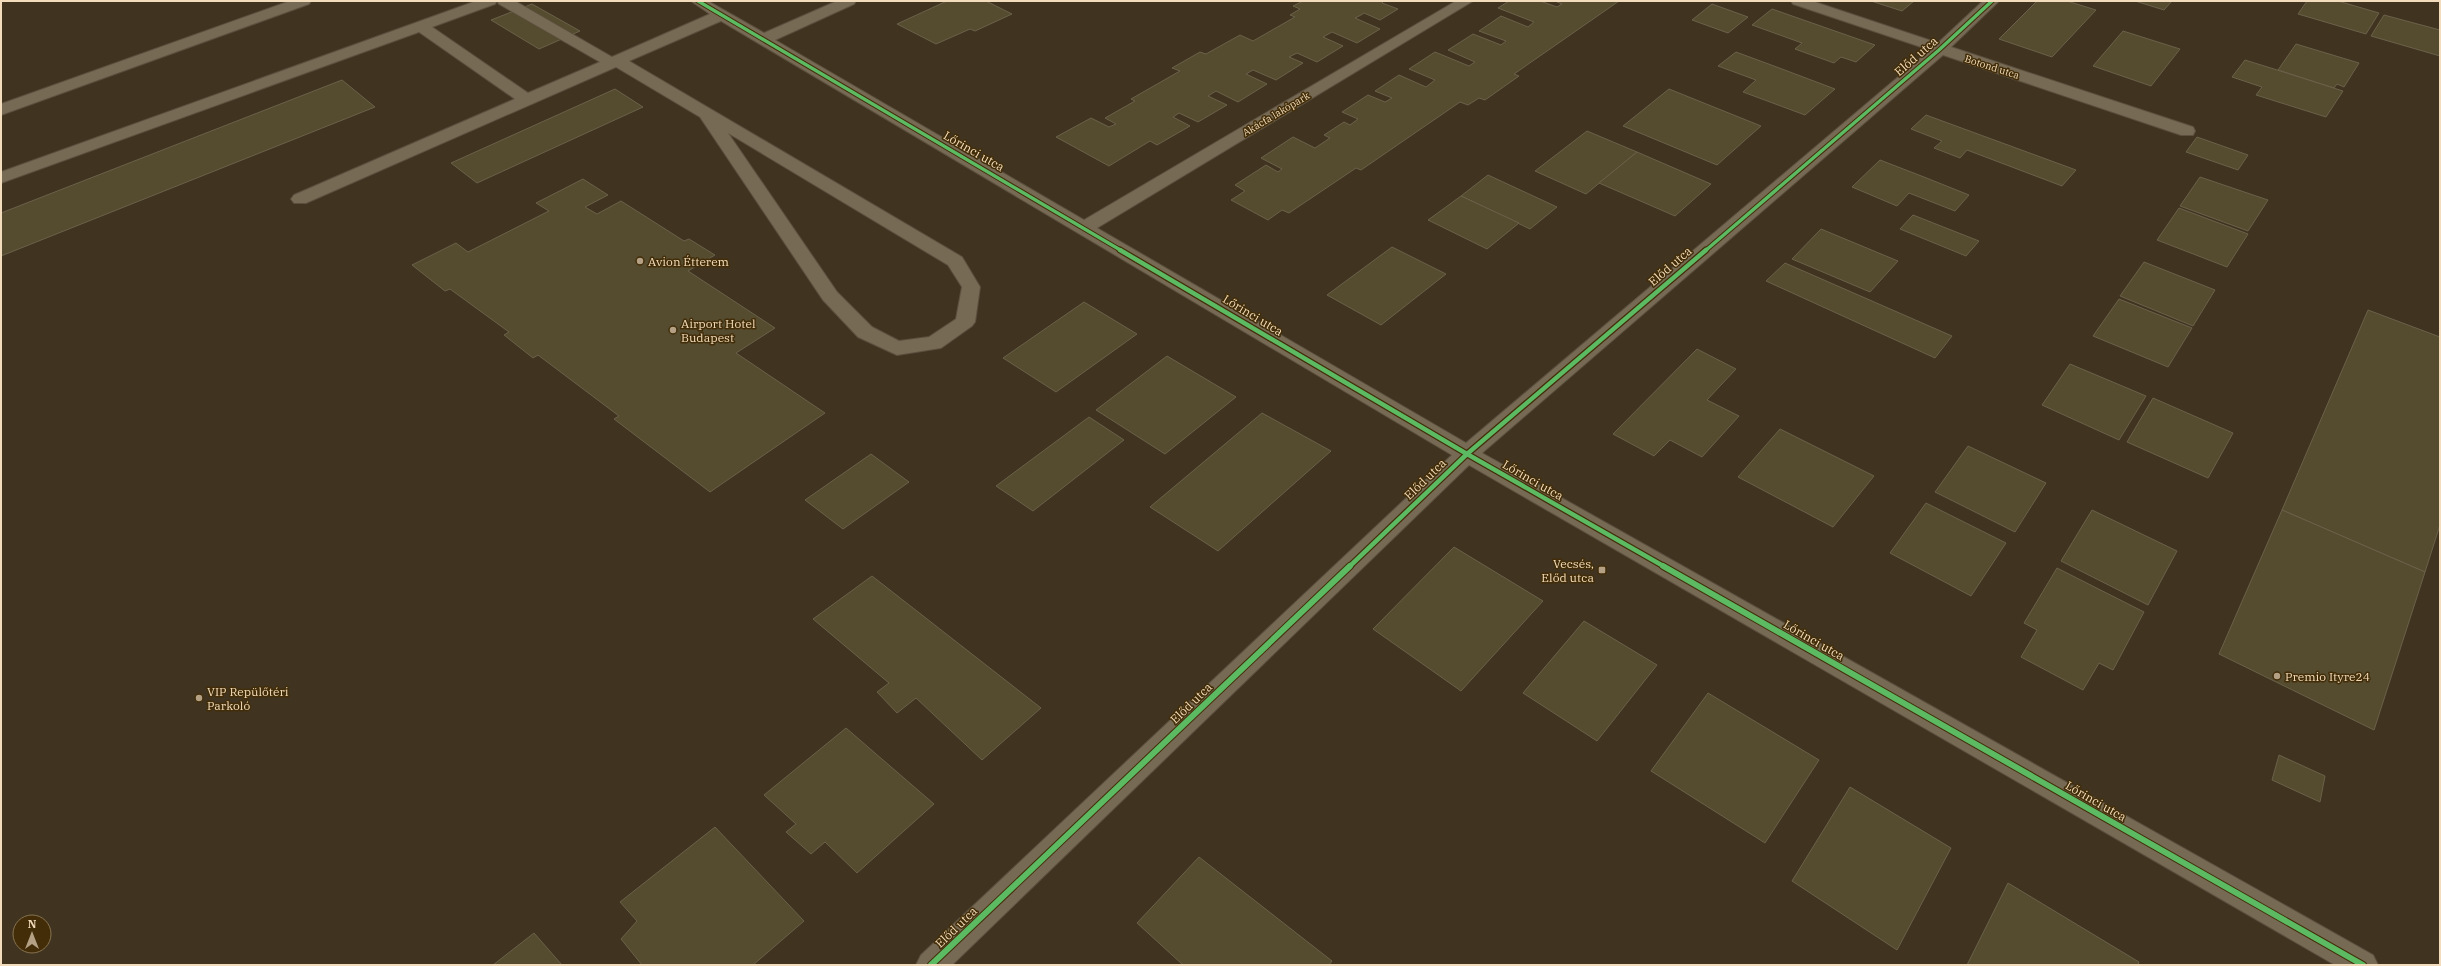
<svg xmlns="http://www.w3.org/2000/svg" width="2441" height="966" font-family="'IBM Plex Serif',serif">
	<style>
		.building { fill: #554c30; stroke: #6a614a }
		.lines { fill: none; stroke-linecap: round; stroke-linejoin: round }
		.minor-casing { stroke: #5b4f3e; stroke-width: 2 }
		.minor { fill: #776a54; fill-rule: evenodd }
		.cycleway-far2-casing { stroke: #422d08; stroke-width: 5.5 }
		.cycleway-far1-casing { stroke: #422d08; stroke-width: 7 }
		.cycleway-casing { stroke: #422d08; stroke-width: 8 }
		.cycleway-far2 { stroke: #5cba63; stroke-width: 3.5 }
		.cycleway-far1 { stroke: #5cba63; stroke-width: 4.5 }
		.cycleway { stroke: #5cba63; stroke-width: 6 }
		.poi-dot { fill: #b4a185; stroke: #422d08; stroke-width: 1.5 }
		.labels { text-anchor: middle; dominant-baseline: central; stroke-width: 3; stroke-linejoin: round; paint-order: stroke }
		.far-street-label { font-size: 10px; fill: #f2dcbb; stroke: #422d08 }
		.street-label { font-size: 12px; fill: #f2dcbb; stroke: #422d08 }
		.poi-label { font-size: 12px; fill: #f2dcbb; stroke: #422d08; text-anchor: start }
	</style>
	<rect width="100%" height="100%" fill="#403421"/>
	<g class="building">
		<path d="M947 1H986L1012 14 975 31 970 29 936 44 897 24Z"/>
		<path d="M1303 1H1384L1382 3 1398 9 1380 20 1364 13 1361 15 1355 18 1380 29 1357 43 1332 32 1323 37 1343 46 1317 62 1297 53 1289 57 1303 63 1276 80 1253 70 1246 74 1267 84 1238 102 1216 91 1208 96 1227 105 1198 122 1179 113 1173 117 1190 126 1157 145 1150 141 1109 166 1056 137 1091 118 1109 127 1116 124 1105 118 1135 101 1131 99 1180 71 1172 68 1200 52 1206 54 1240 35 1253 41 1295 17 1290 15 1300 9 1293 6Z"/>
		<path d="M1509 1H1540L1557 7 1562 4 1555 1H1619L1514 74 1519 76 1485 100 1479 98 1468 105 1460 102 1361 170 1356 168 1289 213 1282 210 1268 220 1231 200 1245 191 1235 185 1266 165 1278 172 1282 169 1261 158 1293 137 1315 148 1330 138 1324 135 1344 122 1350 125 1358 119 1342 112 1368 95 1385 102 1392 98 1375 91 1399 75 1426 87 1435 80 1409 69 1435 52 1469 66 1475 62 1448 50 1473 34 1501 45 1506 41 1479 31 1501 16 1528 27 1534 22 1498 8Z"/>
		<path d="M1871 1H1914L1902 11Z"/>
		<path d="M2037 1H2067L2096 10 2052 57 1999 39Z"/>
		<path d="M2135 1H2172L2164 10Z"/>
		<path d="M2307 1H2338L2379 13 2366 34 2298 14Z"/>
		<path d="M532 4 580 31 539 49 491 20Z"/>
		<path d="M1712 4 1748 17 1728 33 1692 20Z"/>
		<path d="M1772 9 1875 45 1856 62 1841 57 1834 63 1795 49 1802 43 1752 25Z"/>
		<path d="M2384 15 2440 30V56L2371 36Z"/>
		<path d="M2123 31 2180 49 2151 86 2093 66Z"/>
		<path d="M2296 44 2359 63 2344 87 2337 84 2334 88 2278 70Z"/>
		<path d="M1736 52 1774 66 1835 89 1805 115 1743 92 1756 80 1718 66Z"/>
		<path d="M2245 60 2274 69 2343 91 2326 117 2256 95 2262 87 2232 77Z"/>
		<path d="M342 80 375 107 1 256V213Z"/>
		<path d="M615 89 643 107 477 183 451 163Z"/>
		<path d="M1669 89 1761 126 1717 165 1623 126Z"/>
		<path d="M1926 115 2076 170 2062 186 1967 150 1960 158 1934 148 1942 141 1911 129Z"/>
		<path d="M1587 131 1637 152 1586 194 1535 171Z"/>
		<path d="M2197 137 2248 155 2238 170 2186 152Z"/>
		<path d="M1637 152 1711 184 1675 216 1599 183Z"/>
		<path d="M1880 160 1924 177 1969 195 1955 211 1909 193 1897 206 1852 187Z"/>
		<path d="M1488 175 1557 207 1530 229 1461 196Z"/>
		<path d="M2200 177 2268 200 2248 231 2180 206Z"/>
		<path d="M583 179 608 195 585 207 597 214 621 201 684 241 689 239 715 255 688 271 775 328 736 353 825 413 710 492 614 419 619 416 538 355 533 358 504 335 509 332 450 289 445 291 412 265 456 243 468 252 549 211 536 203Z"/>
		<path d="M1461 196 1519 223 1487 249 1428 220Z"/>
		<path d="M2179 208 2248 234 2227 267 2157 240Z"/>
		<path d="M1913 215 1979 241 1966 256 1900 229Z"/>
		<path d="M1821 229 1898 261 1870 292 1792 259Z"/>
		<path d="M1392 247 1446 274 1381 325 1327 295Z"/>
		<path d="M2144 262 2215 290 2193 326 2120 296Z"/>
		<path d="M1785 263 1952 336 1935 358 1766 281Z"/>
		<path d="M2119 299 2192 328 2168 367 2093 336Z"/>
		<path d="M1084 302 1137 334 1056 392 1003 358Z"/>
		<path d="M2368 310 2440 337V525L2425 572 2282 510Z"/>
		<path d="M1697 349 1736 369 1707 400 1739 416 1702 457 1670 440 1654 456 1613 434Z"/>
		<path d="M1167 356 1236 397 1165 454 1096 410Z"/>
		<path d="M2070 364 2146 396 2119 440 2042 405Z"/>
		<path d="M2153 398 2233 433 2208 478 2127 442Z"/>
		<path d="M1262 413 1331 451 1218 551 1150 507Z"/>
		<path d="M1089 417 1124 440 1033 511 996 486Z"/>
		<path d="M1780 429 1874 476 1833 527 1738 477Z"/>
		<path d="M1968 446 2046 483 2015 532 1935 492Z"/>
		<path d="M871 454 909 482 843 529 805 500Z"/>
		<path d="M1926 503 2006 543 1971 596 1890 553Z"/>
		<path d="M2092 510 2177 551 2148 605 2061 561Z"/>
		<path d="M2282 510 2425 572 2374 730 2219 654Z"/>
		<path d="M1454 547 1543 601 1461 691 1373 629Z"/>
		<path d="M2057 568 2144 612 2113 670 2099 663 2083 690 2021 657 2037 630 2024 623Z"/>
		<path d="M872 576 1041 708 982 760 916 698 897 713 877 692 889 683 813 619Z"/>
		<path d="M1584 621 1657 665 1597 741 1523 693Z"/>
		<path d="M1708 693 1819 760 1765 843 1651 771Z"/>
		<path d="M846 728 934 804 857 873 825 842 811 854 786 832 796 824 764 795Z"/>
		<path d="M2279 755 2325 776 2320 802 2272 780Z"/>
		<path d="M1850 787 1951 848 1897 950 1792 881Z"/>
		<path d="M715 827 804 921 753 965H642L621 939 637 921 620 902Z"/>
		<path d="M1199 857 1332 961 1329 965H1183L1137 923Z"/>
		<path d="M2008 883 2139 962 2138 965H1967Z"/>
		<path d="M534 933 562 965H493Z"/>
	</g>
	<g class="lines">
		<g class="minor-casing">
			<g id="minor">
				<path d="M290 1H311L309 4 1 115V104Z"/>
				<path d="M476 1H515L612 57 710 14 691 1H708L764 33 837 1H856L854 4 775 40 1084 220 1456 1H1473L1097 228 1466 443 1930 50 1793 4 1791 1H1812L1938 43 1983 1H1999L1951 47 2193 127 2195 131 2193 135H2181L1943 55 1482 453 2373 955 2378 965H2335L1469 465 952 965H916L921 955 1452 455 721 21 629 61 962 257 980 287 975 322 972 326 941 348 897 355 858 337 823 300 700 117 616 67 306 203H294L291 199 294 195 515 99 419 32 1 183V172ZM497 1 499 4 600 62 528 93 432 27 495 4ZM728 133 948 265 962 287 956 319 929 337 899 341 872 327 837 292Z"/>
			</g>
		</g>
		<use href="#minor" class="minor"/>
		<g class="cycleway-far2-casing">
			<g id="cycleway-far2">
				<path d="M698 1 1122 251"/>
				<path d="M1705 251 1939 50 1992 1"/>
			</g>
		</g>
		<g class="cycleway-far1-casing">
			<g id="cycleway-far1">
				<path d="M1120 250 1467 454 1665 567"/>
				<path d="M1349 567 1467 454 1706 250"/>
			</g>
		</g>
		<g class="cycleway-casing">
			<g id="cycleway">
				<path d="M1663 566 2363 965"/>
				<path d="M931 965 1350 566"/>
			</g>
		</g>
		<use href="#cycleway-far2" class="cycleway-far2"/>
		<use href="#cycleway-far1" class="cycleway-far1"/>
		<use href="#cycleway" class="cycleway"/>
	</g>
	<g class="poi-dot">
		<circle cx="640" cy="261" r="4"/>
		<circle cx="673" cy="330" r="4"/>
		<rect x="1598" y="566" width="8" height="8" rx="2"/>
		<circle cx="2277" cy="676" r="4"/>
		<circle cx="199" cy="698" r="4"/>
	</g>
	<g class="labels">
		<g class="far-street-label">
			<text transform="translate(1992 67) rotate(18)">Botond utca</text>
			<text transform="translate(1276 114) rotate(-31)">Akácfa lakópark</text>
		</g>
		<g class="street-label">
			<text transform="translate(1916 56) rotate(-41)">Előd utca</text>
			<text transform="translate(974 151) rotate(30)">Lőrinci utca</text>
			<text transform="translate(1670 266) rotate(-41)">Előd utca</text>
			<text transform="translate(1253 315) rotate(31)">Lőrinci utca</text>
			<text transform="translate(1425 479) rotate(-44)">Előd utca</text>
			<text transform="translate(1533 480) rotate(30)">Lőrinci utca</text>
			<text transform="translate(1814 640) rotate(30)">Lőrinci utca</text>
			<text transform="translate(1191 703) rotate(-44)">Előd utca</text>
			<text transform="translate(2096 801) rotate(30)">Lőrinci utca</text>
			<text transform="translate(956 927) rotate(-44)">Előd utca</text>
		</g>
		<g class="poi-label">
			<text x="648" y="261">Avion Étterem</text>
			<text x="681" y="323">Airport Hotel<tspan x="681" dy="14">Budapest</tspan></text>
			<text x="1594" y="563" text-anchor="end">Vecsés,<tspan x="1594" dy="14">Előd utca</tspan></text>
			<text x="2285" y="676">Premio Ityre24</text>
			<text x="207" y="691">VIP Repülőtéri<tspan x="207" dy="14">Parkoló</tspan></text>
		</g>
	</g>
	<rect width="2441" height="966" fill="none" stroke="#f2dcbb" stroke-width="4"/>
	<g transform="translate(32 934)"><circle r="19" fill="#422d08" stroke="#887350"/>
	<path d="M0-3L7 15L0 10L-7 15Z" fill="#b4a185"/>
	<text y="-6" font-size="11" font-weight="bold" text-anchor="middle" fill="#f2dcbb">N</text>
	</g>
</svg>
